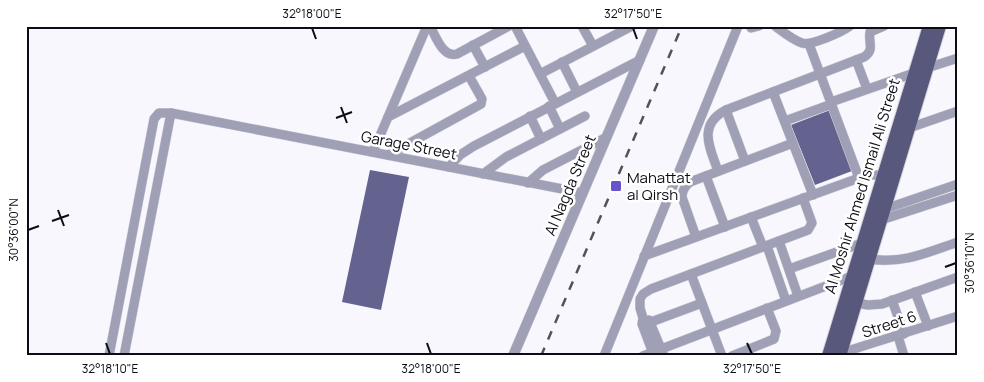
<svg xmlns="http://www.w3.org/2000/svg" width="984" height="382" font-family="Manrope,sans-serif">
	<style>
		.building { fill: #64638f }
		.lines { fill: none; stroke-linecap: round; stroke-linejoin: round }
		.minor-casing { stroke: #d1d1d8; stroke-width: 10 }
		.tertiary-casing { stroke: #d1d1d8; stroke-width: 11 }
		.primary-casing { stroke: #d1d1d8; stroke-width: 14 }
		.minor { stroke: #9f9fb5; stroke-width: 9 }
		.tertiary { stroke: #9f9fb5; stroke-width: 10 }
		.primary { stroke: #58577c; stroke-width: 12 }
		.rail { stroke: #52525a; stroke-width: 2.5; stroke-dasharray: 9 9; stroke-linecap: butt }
		.ticks { fill: none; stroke: #0c0c15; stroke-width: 2 }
		.poi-dot { fill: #6554cd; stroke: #fff; stroke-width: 2 }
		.labels { text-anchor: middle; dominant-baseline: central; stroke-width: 5; stroke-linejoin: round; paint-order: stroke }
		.street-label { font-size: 15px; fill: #0c0c15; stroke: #fff }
		.poi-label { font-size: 15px; fill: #0c0c15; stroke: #fff; text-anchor: start }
		.neatline { fill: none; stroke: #0c0c15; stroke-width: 2 }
		.ticks-label { font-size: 12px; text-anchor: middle; fill: #0c0c15 }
	</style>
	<rect width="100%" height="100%" fill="#f7f7fd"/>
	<g class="building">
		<path d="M830 110 852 171 815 185 791 125Z"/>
		<path d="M370 170 409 177 381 310 342 302Z"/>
	</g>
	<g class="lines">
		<g class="minor-casing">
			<g id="minor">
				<path d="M430 26C436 37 443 58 457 54L509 26"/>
				<path d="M515 26 555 103"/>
				<path d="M582 26 593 46"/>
				<path d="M775 26C783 32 793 40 802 43 811 46 842 32 850 26"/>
				<path d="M751 28 759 26"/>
				<path d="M809 44 859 178"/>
				<path d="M473 45 485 67"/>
				<path d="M856 60 867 89"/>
				<path d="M562 62 577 92"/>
				<path d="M927 68 958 58"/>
				<path d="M540 74 632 26"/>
				<path d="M773 92 813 195"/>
				<path d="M831 102 914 73"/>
				<path d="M549 106 560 129"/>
				<path d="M726 110 745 161"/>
				<path d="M530 116 541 139"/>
				<path d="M388 117 525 46"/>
				<path d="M785 121 832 104"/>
				<path d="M909 128 958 111"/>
				<path d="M373 152 427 26"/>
				<path d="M388 155 481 104 482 99 469 76"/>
				<path d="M449 167 460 155 474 146 640 60"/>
				<path d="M718 171C710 148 697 125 726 110L864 57C875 50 868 43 870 32L884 26"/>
				<path d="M483 174 506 157 585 116"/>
				<path d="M706 176 725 227"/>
				<path d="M528 183 543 170 607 137"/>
				<path d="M882 210 958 184"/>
				<path d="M751 217 763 247"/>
				<path d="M878 221 958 195"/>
				<path d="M696 237 682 197C682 190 685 186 690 182L793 143"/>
				<path d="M779 241 798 296"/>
				<path d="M767 246 786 301"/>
				<path d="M644 256 859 178 871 175H883"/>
				<path d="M869 259C903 264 926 253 958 242"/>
				<path d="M789 269 862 243"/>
				<path d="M691 274 722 356"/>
				<path d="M915 292 928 326"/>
				<path d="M892 300 904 334"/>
				<path d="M856 303 868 305 882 304 958 277"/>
				<path d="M649 320 664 356"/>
				<path d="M651 322 702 303"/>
				<path d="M898 336 904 356"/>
				<path d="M838 354 958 316"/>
				<path d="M109 356 154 119 159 113H171L583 193"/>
				<path d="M124 356 171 113"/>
				<path d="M604 356 738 26"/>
				<path d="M643 356 852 276"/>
				<path d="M654 356 642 324 643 318 640 308V299L643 294 651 289 808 230 812 223 803 198"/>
				<path d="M732 356 774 339 776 331 767 308"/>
			</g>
		</g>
		<g class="tertiary-casing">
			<path id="tertiary" d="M513 356 654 26"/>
		</g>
		<g class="primary-casing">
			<g id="primary">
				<path d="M828 356 929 26"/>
				<path d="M840 356 940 26"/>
			</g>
		</g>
		<use href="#minor" class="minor"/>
		<use href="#tertiary" class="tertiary"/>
		<use href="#primary" class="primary"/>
		<path class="rail" d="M541 356 682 26"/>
	</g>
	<path class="ticks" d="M312 28 316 39M633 28 637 39M341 107 347 123M336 118 352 112M58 210 64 226M52 221 69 215M28 230 39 226M945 267 956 263M106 343 110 354M427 343 431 354M747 343 752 354"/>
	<rect class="poi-dot" x="610" y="180" width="12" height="12" rx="2.5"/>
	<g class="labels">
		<g class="street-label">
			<text transform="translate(409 145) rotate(11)">Garage Street</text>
			<text transform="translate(570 185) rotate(-67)">Al Nagda Street</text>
			<text transform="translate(862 186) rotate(-73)">Al Moshir Ahmed Ismail Ali Street</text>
			<text transform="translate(889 324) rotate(-18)">Street 6</text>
		</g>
		<g class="poi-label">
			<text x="627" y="177">Mahattat<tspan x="627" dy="17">al Qirsh</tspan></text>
		</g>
	</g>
	<rect width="984" height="382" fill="none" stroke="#ffffff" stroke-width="55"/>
	<rect x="28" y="28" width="928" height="326" class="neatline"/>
	<g class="ticks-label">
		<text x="312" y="18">32°18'00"E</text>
		<text x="633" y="18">32°17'50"E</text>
		<text transform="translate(14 230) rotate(-90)" y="4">30°36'00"N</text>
		<text transform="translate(970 263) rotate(-90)" y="4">30°36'10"N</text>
		<text x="110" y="373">32°18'10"E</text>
		<text x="431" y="373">32°18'00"E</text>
		<text x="752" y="373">32°17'50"E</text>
	</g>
</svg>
